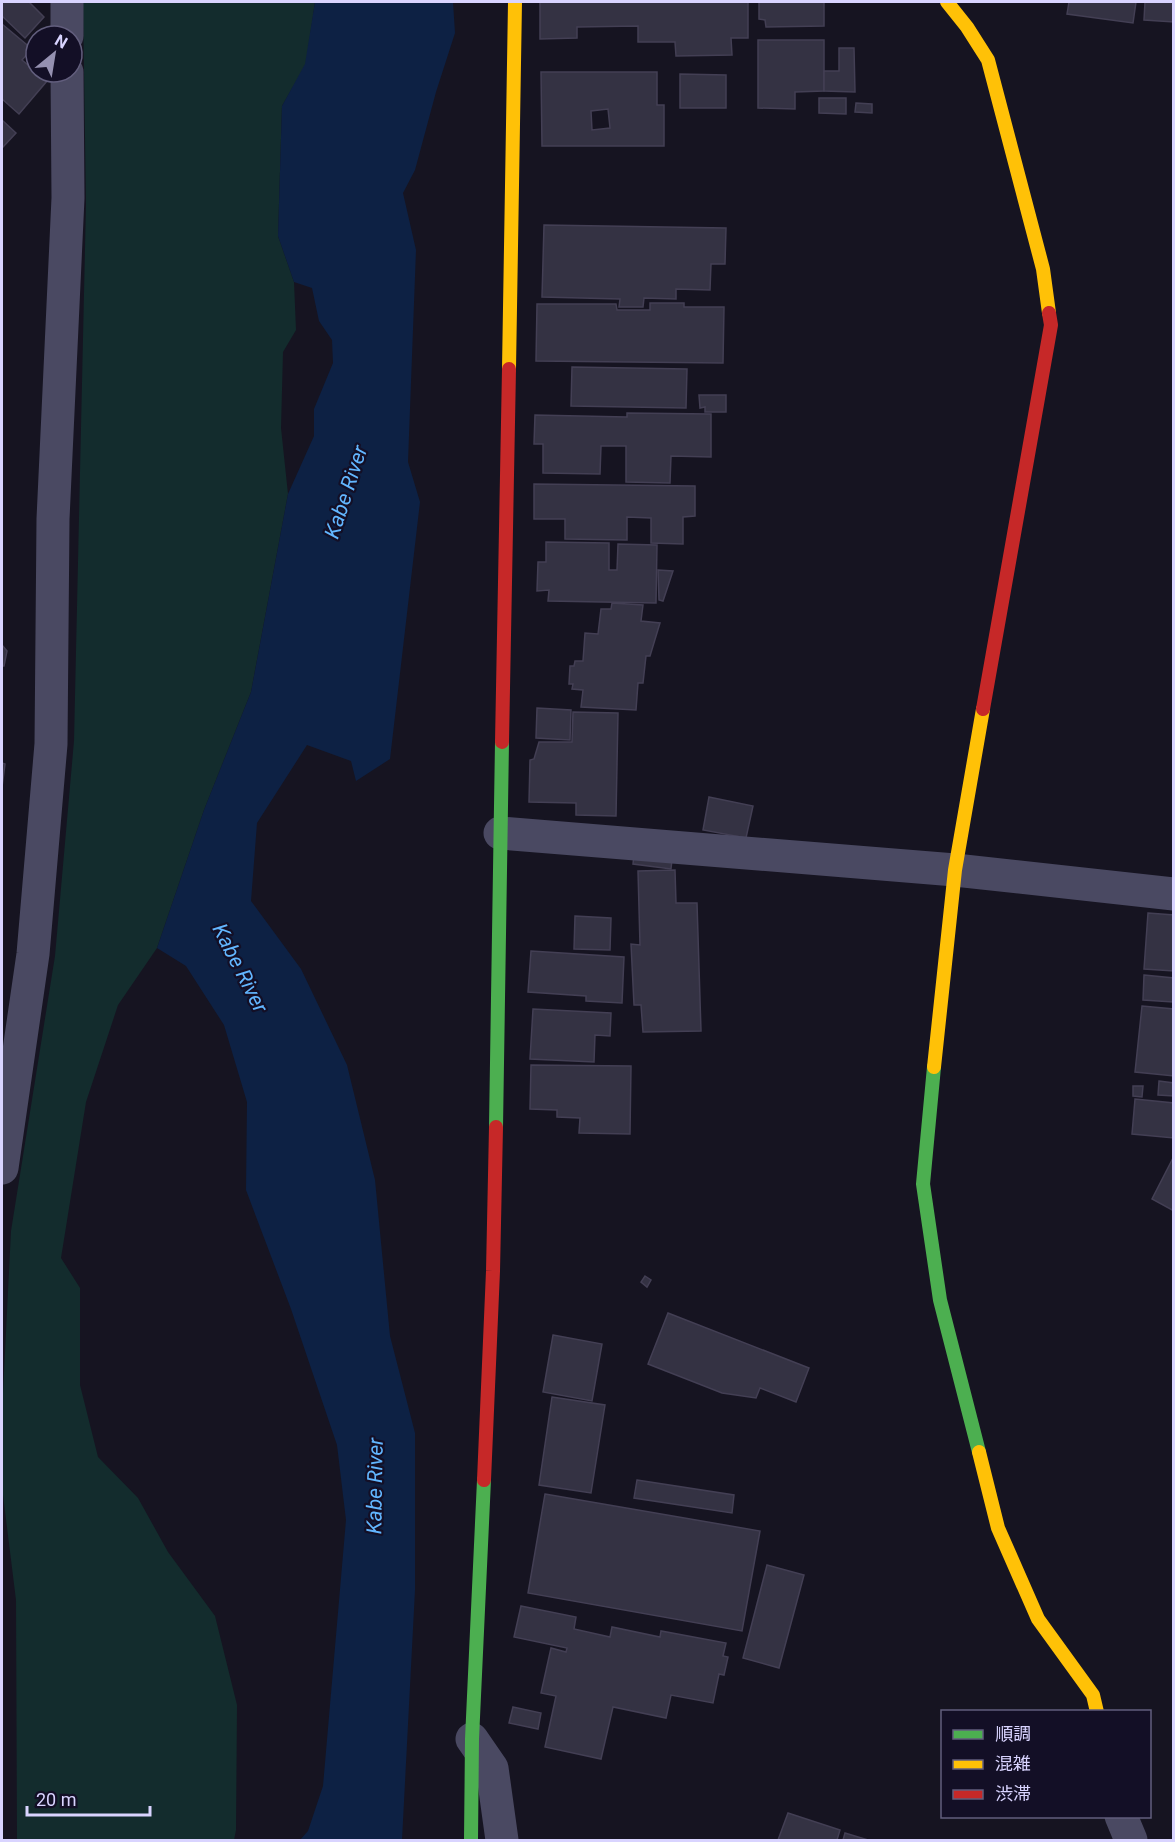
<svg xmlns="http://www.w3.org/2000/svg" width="1175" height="1842" font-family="Roboto,'Noto Sans JP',sans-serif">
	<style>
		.green { fill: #132c2d }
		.water { fill: #0d2144 }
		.building { fill: #343243; stroke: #433f54; stroke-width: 1.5; fill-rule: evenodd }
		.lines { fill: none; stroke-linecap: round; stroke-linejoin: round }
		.street { stroke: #4a4962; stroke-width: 33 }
		.fast { stroke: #4caf50; stroke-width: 14 }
		.slow { stroke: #ffc107; stroke-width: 14 }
		.jam { stroke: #c62828; stroke-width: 14 }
		.labels { text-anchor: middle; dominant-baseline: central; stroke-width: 4.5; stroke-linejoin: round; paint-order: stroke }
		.water-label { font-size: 21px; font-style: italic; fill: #62b6ff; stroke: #130f26 }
	</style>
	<rect width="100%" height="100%" fill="#161421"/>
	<path class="green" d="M83 2H315L306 64 282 106 278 236 294 282 296 330 283 352 281 428 288 494 251 692 204 810 157 948 118 1005 86 1102 61 1258 80 1288V1385L98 1457 138 1498 168 1552 215 1616 237 1705 236 1830 234 1840H17L16 1600 2 1487V1413L11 1231 55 956 74 741 86 204Z"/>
	<path class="water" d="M315 2H453L455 33 436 92 415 170 403 193 416 250 408 462 420 502 390 759 356 781 351 761 307 745 257 823 251 901 301 969 347 1065 375 1180 390 1336 415 1433V1590L402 1840H300L308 1831 323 1786 346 1520 337 1445 291 1309 246 1190 247 1102 224 1025 186 966 157 948 204 810 251 692 288 494 314 436V409L333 363 332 340 319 321 312 288 294 282 278 236 282 106 305 64Z"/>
	<g class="building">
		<path d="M2 2H29L44 17 25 38 2 16Z"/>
		<path d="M540 2H748V38H731L732 55 676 56 675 42H638V26L577 27V38L540 39Z"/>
		<path d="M759 2H824V26L766 27 765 20 759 19Z"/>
		<path d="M1069 2H1136L1133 23 1067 14Z"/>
		<path d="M1145 2H1174V22L1144 20Z"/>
		<path d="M2 24 32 49 22 60 47 81 19 114 2 99Z"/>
		<path d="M758 40H824V91L795 92V109L758 108Z"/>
		<path d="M839 48H854L855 92 824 91V71H839Z"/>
		<path d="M541 72H657V105H664V146H542ZM608 109 610 128 592 130 591 111Z"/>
		<path d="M680 74 726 75V108H680Z"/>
		<path d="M819 98H846V114L819 113Z"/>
		<path d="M856 103 872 104V113L855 112Z"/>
		<path d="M2 120 16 133 2 148Z"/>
		<path d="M544 225 726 228 725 264H711L710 290 676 289V299L644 298 643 307H619L620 299 542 297Z"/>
		<path d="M650 303H684V307H724L723 363 536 361 537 304H616L617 310H650Z"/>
		<path d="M572 367 687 369 686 408 571 406Z"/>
		<path d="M699 395H726V412H705V407L700 408Z"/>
		<path d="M627 413 711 414V457L671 456 670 483 626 482V446H601L600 474 543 473V444H534L535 415 627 417Z"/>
		<path d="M534 484 695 486V516L683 517V544L651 543V518L627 517V540L565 539V519H534Z"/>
		<path d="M546 542 609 543V570H617L618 544 657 545 656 603 548 601 549 590 537 591 538 562H546Z"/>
		<path d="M658 570 673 571 663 601 659 600Z"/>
		<path d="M612 603 643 605 641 621 660 623 650 656H646L643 683H638L636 710 581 707 583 690 572 689 573 684H569L570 666H574L575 661H583L585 633 598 634 601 609H611Z"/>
		<path d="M2 645 7 651 4 666H2Z"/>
		<path d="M537 708 571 710 570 740 536 738Z"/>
		<path d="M573 712 618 713 616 816 576 815V803L529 802 530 760 534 759 539 742H572Z"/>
		<path d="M2 763 5 764 2 787Z"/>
		<path d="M709 797 753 806 746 838 703 830Z"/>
		<path d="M635 845 673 850 671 869 633 864Z"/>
		<path d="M675 870 676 903H697L701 1031 643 1032 641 1005H634L631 944 640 945 638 871Z"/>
		<path d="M1148 913 1174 915V971L1144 969Z"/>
		<path d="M575 916 611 918 610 950 574 949Z"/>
		<path d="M531 951 624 957 622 1003 586 1001V996L528 992Z"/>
		<path d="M1144 975 1174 978 1173 1002 1143 1000Z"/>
		<path d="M1142 1006 1174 1009V1076L1135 1072Z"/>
		<path d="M533 1009 611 1013 610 1036 595 1035 594 1062 530 1059Z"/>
		<path d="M531 1065 631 1066 630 1134 579 1133 580 1118 557 1117V1110L530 1109Z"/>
		<path d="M1159 1081 1174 1083V1096L1158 1095Z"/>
		<path d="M1133 1086H1143L1142 1097 1133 1096Z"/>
		<path d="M1135 1099 1174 1103V1138L1132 1134Z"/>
		<path d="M1174 1156V1211L1152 1199Z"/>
		<path d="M645 1276 651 1280 647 1287 641 1282Z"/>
		<path d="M668 1313 809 1368 796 1402 760 1388 756 1398 722 1393 648 1364Z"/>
		<path d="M553 1335 602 1344 592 1401 543 1392Z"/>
		<path d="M552 1397 605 1405 591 1493 539 1485Z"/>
		<path d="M637 1480 734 1495 732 1513 634 1498Z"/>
		<path d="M545 1494 760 1531 742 1631 528 1593Z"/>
		<path d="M767 1565 804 1575 779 1668 743 1658Z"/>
		<path d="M521 1606 576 1617 574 1629 610 1637 612 1627 660 1637 661 1631 726 1643 723 1656 728 1657 724 1675 719 1674 713 1703 671 1695 666 1718 613 1707 601 1759 545 1747 556 1696 541 1693 551 1648 566 1652 567 1648 514 1637Z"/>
		<path d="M513 1707 541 1713 538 1729 509 1723Z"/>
		<path d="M788 1813 840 1830 837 1840H778Z"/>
		<path d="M845 1833 868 1840H843Z"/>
	</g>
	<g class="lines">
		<g class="street">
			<path d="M67 2V36"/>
			<path d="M500 833 955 870 1174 894"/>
			<path d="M2 1168 33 954 51 744 53 519 68 198 67 72"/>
			<path d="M472 1739 492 1768 502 1840"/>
			<path d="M1121 1816 1131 1840"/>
		</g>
		<g class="fast">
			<path d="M934 1067 923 1184 940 1300 979 1452"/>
			<path d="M496 1127 502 742"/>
			<path d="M471 1840 472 1739 484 1480"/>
		</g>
		<g class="slow">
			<path d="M947 2 967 27 988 60 1043 269 1049 313"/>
			<path d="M509 369 515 2"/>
			<path d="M934 1067 955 870 983 709"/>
			<path d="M979 1452 998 1528 1038 1619 1093 1695 1097 1712"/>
		</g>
		<g class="jam">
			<path d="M983 709 1051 325 1049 313"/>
			<path d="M502 742 509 369"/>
			<path d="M484 1480 493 1271 496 1127"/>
		</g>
	</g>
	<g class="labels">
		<g class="water-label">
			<text transform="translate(346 492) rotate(-72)">Kabe River</text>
			<text transform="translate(240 968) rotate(63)">Kabe River</text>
			<text transform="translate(375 1486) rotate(-89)">Kabe River</text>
		</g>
	</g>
	<rect width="1175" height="1842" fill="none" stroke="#d9d4ff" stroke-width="6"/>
	<rect x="941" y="1710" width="210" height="108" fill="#130f26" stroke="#625e7d" stroke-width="1.5"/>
	<rect x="953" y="1730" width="30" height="9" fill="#4caf50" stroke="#625e7d" stroke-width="1.5"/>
	<text x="995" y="1740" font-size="18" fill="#d9d4ff">順調</text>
	<rect x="953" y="1760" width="30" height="9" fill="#ffc107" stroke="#625e7d" stroke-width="1.5"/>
	<text x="995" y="1770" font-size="18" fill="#d9d4ff">混雑</text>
	<rect x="953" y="1790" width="30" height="9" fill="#c62828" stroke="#625e7d" stroke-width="1.5"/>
	<text x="995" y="1800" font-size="18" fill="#d9d4ff">渋滞</text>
	<g transform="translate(54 54) rotate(30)"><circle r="28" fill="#130f26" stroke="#625e7d" stroke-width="1.5"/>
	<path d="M0-4.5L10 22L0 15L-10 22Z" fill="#9591b1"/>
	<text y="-9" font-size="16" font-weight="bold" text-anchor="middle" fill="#d9d4ff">N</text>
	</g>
	<path d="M27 1806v9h123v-9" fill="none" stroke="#d9d4ff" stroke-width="3"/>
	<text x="36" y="1806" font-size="18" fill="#d9d4ff" stroke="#130f26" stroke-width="4.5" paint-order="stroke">20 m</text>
</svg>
